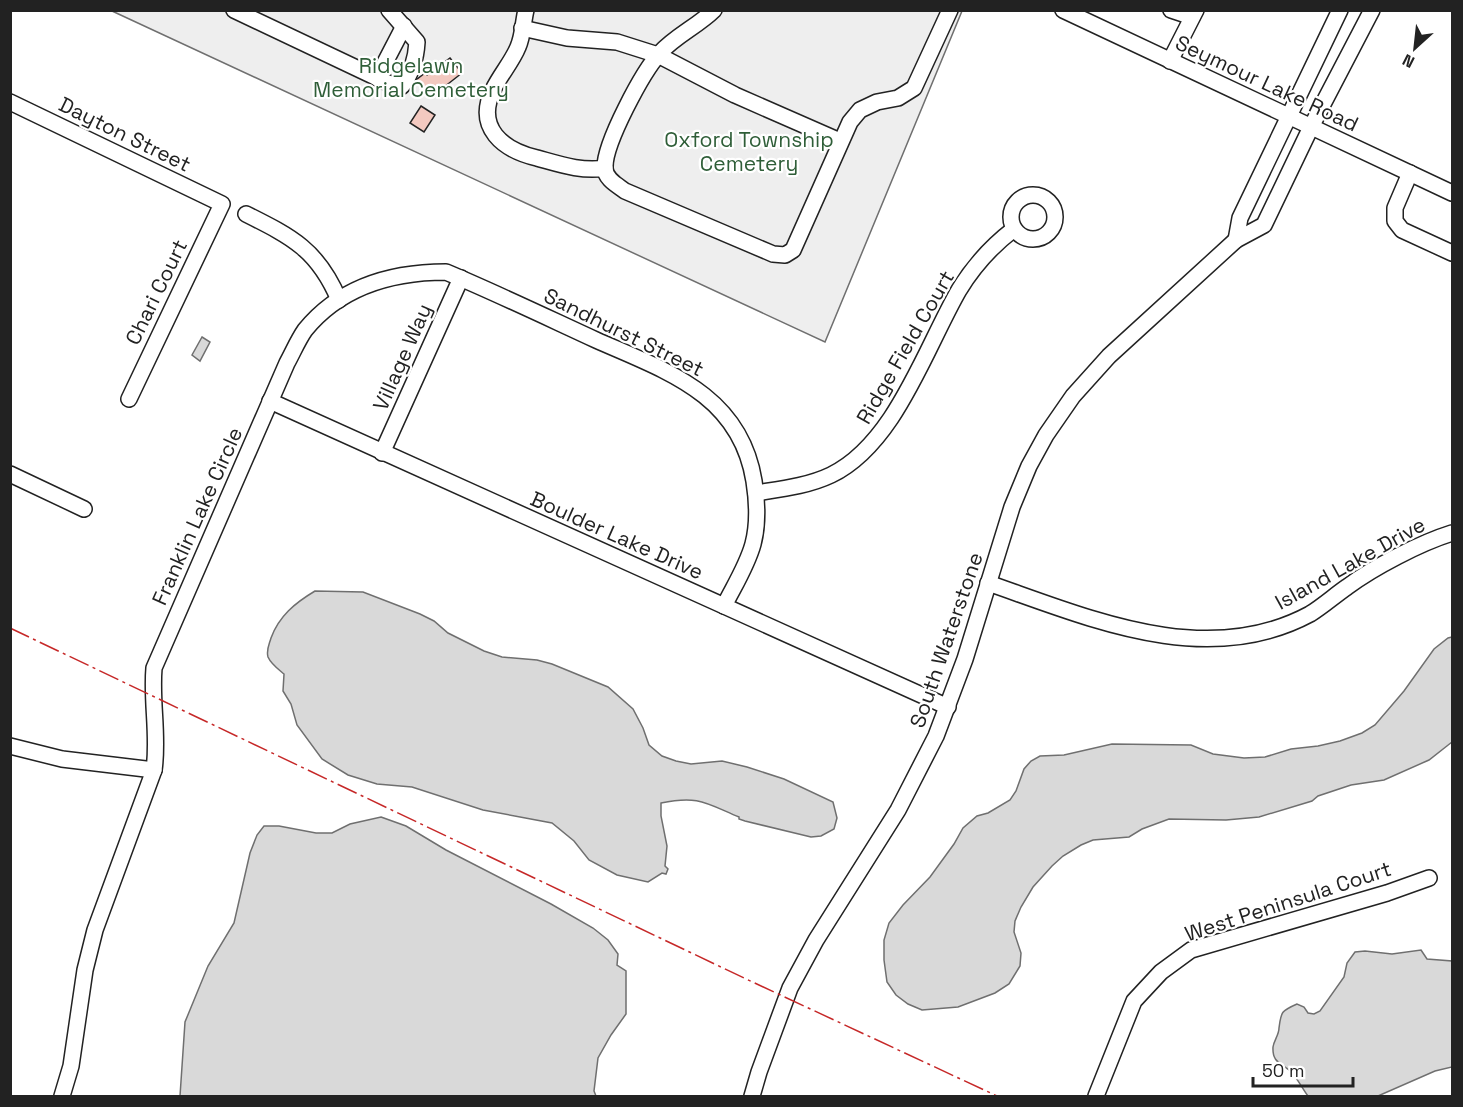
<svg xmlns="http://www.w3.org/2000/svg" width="1463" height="1107" font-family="'Space Grotesk',sans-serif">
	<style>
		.green { fill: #eee; stroke: #6f6f6f; stroke-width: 1.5 }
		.water { fill: #d9d9d9; stroke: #6f6f6f; stroke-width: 1.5 }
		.building { fill: #f3c9c0; stroke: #222; stroke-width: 1.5 }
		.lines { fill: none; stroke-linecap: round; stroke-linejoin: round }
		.minor-casing { stroke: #222; stroke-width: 18 }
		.minor { stroke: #fff; stroke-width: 15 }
		.power { stroke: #c62828; stroke-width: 1.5; stroke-dasharray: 21 4.5 3 4.5; stroke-linecap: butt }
		.labels { text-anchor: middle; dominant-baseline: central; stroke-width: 4.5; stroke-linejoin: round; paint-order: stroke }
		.park-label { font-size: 21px; fill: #2f5e38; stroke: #fff }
		.street-label { font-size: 21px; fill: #222; stroke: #fff }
	</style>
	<rect width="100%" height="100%" fill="#fff"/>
	<path class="green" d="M112 11H962L825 342Z"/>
	<g class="water">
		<path d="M202 337 210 342 200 361 192 355Z"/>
		<path d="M315 591 363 592 420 614 434 621 448 633 484 651 502 657 537 660 552 664 608 687 633 709 643 728 649 745 662 756 676 761 691 764 722 761 747 767 784 779 833 802 837 818 834 829 821 836 811 837 745 821 739 819V817C706 803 698 795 661 803V816L667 846 665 866 668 869 666 874 662 873 648 882 617 875 589 860 574 841 552 823 483 810 412 787 377 784 348 775 322 759 297 725 291 704 283 691 284 674C278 669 271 664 268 657 266 650 269 645 271 638 279 616 295 603 315 591Z"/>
		<path d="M1452 637V742L1429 760 1384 780 1351 785 1318 796 1312 801 1259 817 1226 820 1169 819 1142 829 1129 837 1093 840 1081 845 1063 856 1052 866 1033 887 1021 907 1015 921 1014 932 1021 953 1020 966 1009 984 995 993 958 1007 922 1010 908 1004 896 995 887 982 884 960V940L889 923 903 905 930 877 954 844 963 828 977 816 988 813 1010 800 1016 791 1024 769 1031 761 1040 756 1064 755 1112 744 1191 745 1213 754 1244 758 1265 757 1291 749 1318 746 1340 741 1362 733 1375 725 1404 691 1434 649 1448 638Z"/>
		<path d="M381 817 406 826 446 850 551 904 593 928 608 940 618 954 617 965 626 971V1014L611 1035 598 1058 594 1091 596 1096H180L185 1022 208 966 234 923 250 853 257 835 264 826H279L316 833H332L350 824Z"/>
		<path d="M1421 950 1427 959 1452 961V1067L1435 1071 1378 1096H1308C1302 1088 1298 1079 1291 1072 1283 1063 1272 1064 1273 1047 1274 1040 1279 1035 1279 1028 1281 1012 1281 1011 1297 1004L1304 1007 1308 1013 1314 1014 1320 1011 1344 977 1347 963 1355 952 1365 951 1392 954Z"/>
	</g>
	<g class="building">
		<path d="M450 58 462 73 430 98 416 80 425 73 427 75Z"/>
		<path d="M421 106 435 115 424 132 410 123Z"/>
	</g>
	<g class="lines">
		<g class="minor-casing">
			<g id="minor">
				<path d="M234 10 388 83 402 86C412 73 416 59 417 42L389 10"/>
				<path d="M526 10C523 22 523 36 518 47 512 62 500 75 493 90 475 128 503 150 537 158 559 164 582 172 605 168"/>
				<path d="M714 10C698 26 675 36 660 53 643 71 604 144 605 168 605 179 617 185 625 191L773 254 785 255 793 250 850 122 860 110 877 102 898 98 914 88 950 10"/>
				<path d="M1063 10 1452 193"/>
				<path d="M1171 10 1192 17"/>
				<path d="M522 28 567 38 617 42 658 55 735 95 840 141"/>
				<path d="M1170 61 1196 10"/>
				<path d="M377 78 404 26"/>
				<path d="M10 102 222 204 129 399"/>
				<path d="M1410 173 1395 208V221L1402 230 1452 253"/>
				<circle cx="1033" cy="217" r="22"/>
				<path d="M246 214C292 237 318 250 339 300"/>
				<path d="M1236 240 1240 218 1340 10"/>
				<path d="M270 401 948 707"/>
				<path d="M382 453 461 278"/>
				<path d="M10 474 84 509"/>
				<path d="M756 493C781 489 808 486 831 475 895 444 925 349 959 290 973 267 993 245 1014 229"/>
				<path d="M988 583C1089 618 1206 670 1310 614 1323 606 1334 596 1347 587 1374 567 1420 543 1452 533"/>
				<path d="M10 746 62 759 154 770"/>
				<path d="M62 1096 71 1066 85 970 95 930 154 770C159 736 151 702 154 668L287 363C293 352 298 340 305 330 340 287 392 272 446 272 496 293 546 317 596 340 666 371 740 394 754 481 757 500 758 525 753 544 747 566 734 586 724 606"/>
				<path d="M752 1096 759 1072 790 988 816 940 898 810 936 736 965 659 1012 507 1029 466 1046 435 1073 396 1109 356 1236 240 1264 225 1311 127 1372 10"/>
				<path d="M1096 1096 1134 1001 1161 972 1191 950 1387 893 1429 878"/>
			</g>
		</g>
		<use href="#minor" class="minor"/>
		<path class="power" d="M10 628 744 978 997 1096"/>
	</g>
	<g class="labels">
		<g class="park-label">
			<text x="411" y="65">Ridgelawn<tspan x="411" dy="24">Memorial Cemetery</tspan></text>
			<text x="749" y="139">Oxford Township<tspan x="749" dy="24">Cemetery</tspan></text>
		</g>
		<g class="street-label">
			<text transform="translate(1267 83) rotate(25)">Seymour Lake Road</text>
			<text transform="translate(125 134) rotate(26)">Dayton Street</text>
			<text transform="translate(156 292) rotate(-64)">Chari Court</text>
			<text transform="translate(624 332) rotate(26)">Sandhurst Street</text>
			<text transform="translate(905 347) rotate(-60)">Ridge Field Court</text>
			<text transform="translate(402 357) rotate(-66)">Village Way</text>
			<text transform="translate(197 516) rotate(-66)">Franklin Lake Circle</text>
			<text transform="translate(617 535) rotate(24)">Boulder Lake Drive</text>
			<text transform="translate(1350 563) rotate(-29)">Island Lake Drive</text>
			<text transform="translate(946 640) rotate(-71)">South Waterstone</text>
			<text transform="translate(1288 901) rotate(-18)">West Peninsula Court</text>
		</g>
	</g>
	<rect width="1463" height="1107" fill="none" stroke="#222222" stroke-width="24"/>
	<g transform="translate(1415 48) rotate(207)" stroke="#ffffff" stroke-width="4.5" paint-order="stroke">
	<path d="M0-4.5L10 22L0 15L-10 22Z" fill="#222222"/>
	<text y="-9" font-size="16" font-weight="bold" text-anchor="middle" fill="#222222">N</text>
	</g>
	<path d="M1253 1077v9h100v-9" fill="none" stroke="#222222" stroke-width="3"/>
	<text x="1262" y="1077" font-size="18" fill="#222222" stroke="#ffffff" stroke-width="4.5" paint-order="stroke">50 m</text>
</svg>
